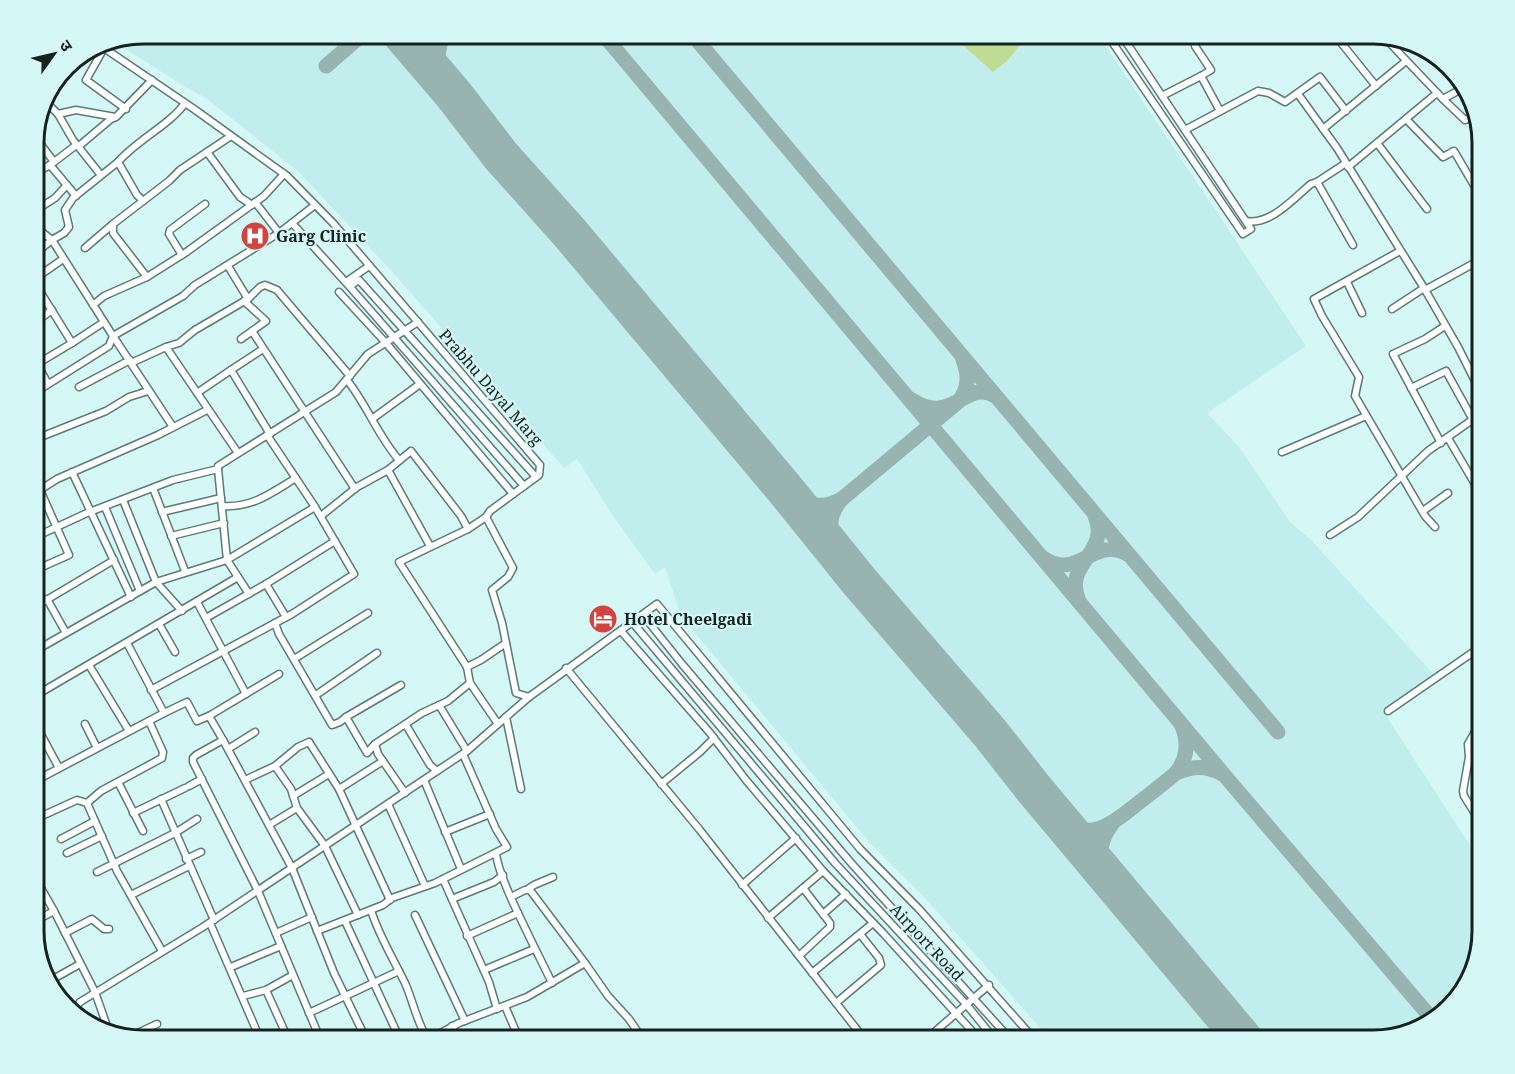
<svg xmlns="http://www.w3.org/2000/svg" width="1515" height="1074" font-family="'Noto Serif','Noto Sans Devanagari',serif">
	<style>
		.built { fill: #c1eeec }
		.green { fill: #c0db93 }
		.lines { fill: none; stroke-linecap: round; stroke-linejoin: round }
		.taxiway { stroke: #98b4b2; stroke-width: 15 }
		.runway { stroke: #98b4b2; stroke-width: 39 }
		.minor-casing { stroke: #5b7a78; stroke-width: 9 }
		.minor { stroke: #fff; stroke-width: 6 }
		.labels { text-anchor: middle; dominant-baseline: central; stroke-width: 4.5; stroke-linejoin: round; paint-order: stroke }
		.poi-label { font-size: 16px; font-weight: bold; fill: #152221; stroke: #d5f7f5; text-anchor: start }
		.street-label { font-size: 16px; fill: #152221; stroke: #d5f7f5 }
		.rim { fill: none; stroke: #152221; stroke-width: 3 }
	</style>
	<rect width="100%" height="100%" fill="#d5f7f5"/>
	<path class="built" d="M142 33H1097L1306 346 1207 413 1239 447 1290 522 1311 540 1435 676 1383 711 1482 864V903L1475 910 1482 918V932L1460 998 1421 1030 1373 1041H1065L1062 1037 1052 1041 925 898 869 842 681 616 665 567 655 574 613 516 577 459 564 468 397 277 299 172 206 98 185 87 117 43Z"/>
	<path class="green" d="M949 33H1026L1028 35 1008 60 993 72Z"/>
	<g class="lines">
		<g class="taxiway">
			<path d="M393 33 401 37 418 54"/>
			<path d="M444 33C433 62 436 71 454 95"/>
			<path d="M602 33 1225 776 1433 1020"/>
			<path d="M691 33 1278 732"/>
			<path d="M326 66 364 33"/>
			<path d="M912 400C951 427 967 378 995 396"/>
			<path d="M788 493C806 506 824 510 843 498L958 402C969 390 969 375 963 360"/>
			<path d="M1045 559C1079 581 1094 534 1129 555"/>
			<path d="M843 560C828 541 825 516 843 498"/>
			<path d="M1079 601C1062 563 1111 553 1095 516"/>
			<path d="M1176 773C1193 766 1206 765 1222 774"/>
			<path d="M1051 809C1083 841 1099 834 1132 808 1147 796 1162 785 1176 773 1187 759 1189 743 1182 726"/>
			<path d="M1112 824C1090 854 1104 870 1124 895"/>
		</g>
		<path class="runway" d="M401 33 454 95 501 156 569 232 788 493 859 581 990 733 1034 789 1245 1041"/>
		<g class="minor-casing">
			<g id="minor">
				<path d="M1106 33 1243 234 1251 229 1120 33"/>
				<path d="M1334 34 1376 86"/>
				<path d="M1383 36 1443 99 1465 87"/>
				<path d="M1195 46 1211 70 1201 76"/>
				<path d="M104 48 194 109 287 176 333 223 540 465 539 475 490 511 486 517 513 568 508 577 492 590 502 623 516 693 529 697 657 604 860 849 919 909 1036 1041"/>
				<path d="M104 48 86 80 126 109"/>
				<path d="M1298 94 1337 148 1424 288 1458 347 1482 395"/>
				<path d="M1162 96 1201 76 1220 111"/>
				<path d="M1443 99 1465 120 1476 116"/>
				<path d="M45 101 58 114 76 110 115 117"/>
				<path d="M42 103 63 74 61 72"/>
				<path d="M58 114 73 140 100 174"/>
				<path d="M1406 119 1443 157 1454 151 1482 199"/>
				<path d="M1323 129 1406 61"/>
				<path d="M1185 130 1258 91 1269 93 1285 102 1320 77 1346 111"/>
				<path d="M33 134 54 162"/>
				<path d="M231 136 180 170 169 181 143 201 137 195 118 162 73 198 65 210 69 227 64 233 52 240 113 336 183 296 195 285 279 233 315 205"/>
				<path d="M1377 143 1427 209"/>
				<path d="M207 152 240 197 252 205"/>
				<path d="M118 162C137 140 171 124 185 103"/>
				<path d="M50 165 76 196"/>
				<path d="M1348 167 1437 93"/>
				<path d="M33 174 50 165 75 146H79L111 119 116 117 152 80"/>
				<path d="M1317 182 1353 245"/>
				<path d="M255 202 279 233"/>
				<path d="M33 212 55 198 67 185"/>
				<path d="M1246 221C1270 226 1294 198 1311 184L1317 182 1346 163"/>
				<path d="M292 223 350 287 524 486"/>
				<path d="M85 248 113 224"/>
				<path d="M1400 251 1314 299 1322 316 1359 377 1355 396 1425 516 1435 527"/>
				<path d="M33 255 52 240 33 225"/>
				<path d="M182 255 169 234 170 230 205 204"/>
				<path d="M1475 262 1482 273"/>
				<path d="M228 266 248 299"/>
				<path d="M147 277 185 253 264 196 284 174"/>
				<path d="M346 282 369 266"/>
				<path d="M1347 282 1362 313"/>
				<path d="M350 286 359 280 536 477"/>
				<path d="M1425 290 1482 259"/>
				<path d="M339 292 386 343 513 494"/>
				<path d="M93 305 104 296 147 277 113 233V224L143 201"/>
				<path d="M1392 309 1424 288"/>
				<path d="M33 324 52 310"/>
				<path d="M252 331 355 489"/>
				<path d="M113 336 173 427"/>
				<path d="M241 339 266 321 244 301"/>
				<path d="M72 343 104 322"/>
				<path d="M166 347 179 343 195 330 248 299 260 287 265 285 277 290 350 376"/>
				<path d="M263 349 231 370 270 434"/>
				<path d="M131 363 166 347 238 453"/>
				<path d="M347 380C367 405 378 436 399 460"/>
				<path d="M48 384 37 364 72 343 33 280 63 259"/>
				<path d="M79 387 130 360"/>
				<path d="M1411 388 1446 371 1473 420"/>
				<path d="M33 391 39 390 109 346 113 336"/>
				<path d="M197 393 231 370"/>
				<path d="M372 419 420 384"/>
				<path d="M267 435 315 507"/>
				<path d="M1448 438 1482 496"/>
				<path d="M33 440 106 411 129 397 148 391"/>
				<path d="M1441 443 1393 354 1425 339 1445 326"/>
				<path d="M1282 452 1366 416"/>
				<path d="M218 469 227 560 249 594"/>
				<path d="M388 470 430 546"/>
				<path d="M72 472 131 597"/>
				<path d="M33 479 40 490 57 479 158 435 207 410"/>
				<path d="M153 488 185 571"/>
				<path d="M123 500 156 582 182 611"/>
				<path d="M222 506C253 508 271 493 296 478"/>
				<path d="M105 507 140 591"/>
				<path d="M1423 511 1448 493"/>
				<path d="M162 512 221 498"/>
				<path d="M321 516 357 487 388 470 411 451 461 516 468 529 486 517"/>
				<path d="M1330 535 1358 517 1428 451 1482 413"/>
				<path d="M171 536 224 523"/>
				<path d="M33 538 87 513 173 480 218 469V466L336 392 368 354 418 322"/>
				<path d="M33 571 69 555 40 490 33 495"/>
				<path d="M266 584 286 617"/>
				<path d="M47 599 66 633"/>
				<path d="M197 602 246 694"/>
				<path d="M33 608 114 560"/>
				<path d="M643 615 682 664 852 864 1012 1041"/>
				<path d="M206 618 266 584 335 541"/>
				<path d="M275 623 279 634 332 725 340 722 346 717 367 753 375 744 422 713 448 701 470 683"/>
				<path d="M633 623 835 863 966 1004 996 1041"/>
				<path d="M159 624 175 652"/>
				<path d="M621 631 710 733 746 780 823 871 883 933 981 1041"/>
				<path d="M33 652 156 582 227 560 315 507 354 574 292 614 151 690"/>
				<path d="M294 659 368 613"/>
				<path d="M89 665 129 731"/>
				<path d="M467 667 399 562 468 529"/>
				<path d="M566 668 699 829 866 1041"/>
				<path d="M316 695 377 653"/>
				<path d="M33 697 238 577"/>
				<path d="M439 705 467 751"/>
				<path d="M1388 711 1482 646"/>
				<path d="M164 713 187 702 197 721 209 716"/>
				<path d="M346 717 401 685"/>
				<path d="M506 717 521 789"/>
				<path d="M85 724 97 748"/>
				<path d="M498 724 470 683 467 667 481 660 506 643"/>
				<path d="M1482 724 1475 732 1478 747 1482 752"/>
				<path d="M406 725 430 765 437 771"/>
				<path d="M38 729 59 768"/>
				<path d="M1475 732 1468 744 1469 757 1463 791 1464 796 1482 825"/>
				<path d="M223 740 209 716 279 674"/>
				<path d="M375 744 378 754 405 793"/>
				<path d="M228 749 255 732"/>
				<path d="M275 766 291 789 297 808 325 846 358 915"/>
				<path d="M245 780 275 766 298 747 309 742 339 789 390 900"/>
				<path d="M424 780 461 869"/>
				<path d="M33 782 164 713 127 643"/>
				<path d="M118 782 143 831"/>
				<path d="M661 784 700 752 714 738"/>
				<path d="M189 786 202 779"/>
				<path d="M339 789 383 761"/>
				<path d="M293 796 329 774"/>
				<path d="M161 799 214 920"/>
				<path d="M87 803 101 791 162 758 163 752 149 721"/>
				<path d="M388 804 425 886"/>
				<path d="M133 813 185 788"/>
				<path d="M33 820 77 800 87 803 117 871 162 951"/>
				<path d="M269 825 297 808"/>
				<path d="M445 832 490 814"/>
				<path d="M61 839 95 821"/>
				<path d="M1480 852 1482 851"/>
				<path d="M67 853 102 836"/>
				<path d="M496 854C498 869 505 884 511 898 524 927 538 954 552 983"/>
				<path d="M186 859 201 852"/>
				<path d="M33 871 37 881 54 911 95 992 108 1029"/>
				<path d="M97 872 175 833 197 819"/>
				<path d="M443 879 489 982 497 1009"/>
				<path d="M742 885 796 838"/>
				<path d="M528 889 534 885 553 877"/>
				<path d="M131 895 189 866"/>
				<path d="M511 897 525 890H530L585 963"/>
				<path d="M452 899 494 882 503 875"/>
				<path d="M371 910C378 934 394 960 405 983 413 1001 417 1023 428 1040"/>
				<path d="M823 914 846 894"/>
				<path d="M415 915 465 1021"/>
				<path d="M768 918 823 871"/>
				<path d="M345 921 398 1035"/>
				<path d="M33 922 54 911"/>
				<path d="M210 923 261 1041"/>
				<path d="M317 931 383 905 392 898 435 883 507 847 496 829 463 754"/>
				<path d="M65 933 92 919 104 929H109"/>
				<path d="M276 933 312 917"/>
				<path d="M467 936 518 913"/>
				<path d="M799 956 830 927V923L803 888"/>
				<path d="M39 958 51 980"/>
				<path d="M231 967 281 946"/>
				<path d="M484 970 534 949"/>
				<path d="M812 973 873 923"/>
				<path d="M46 983 80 964"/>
				<path d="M266 990 289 1041"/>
				<path d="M243 996 266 990 293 975"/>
				<path d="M836 1003 881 965 879 958 860 934"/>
				<path d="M505 1006 520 1041"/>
				<path d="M309 1013 399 971"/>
				<path d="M74 1017 75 1009 80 1002 203 927 467 751 529 697"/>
				<path d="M452 1026 458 1041"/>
				<path d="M129 1037 157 1024"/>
				<path d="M321 1041 258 891 193 762V758L196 755 223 740 292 868 334 973 367 1041"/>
				<path d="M426 1041 459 1023 527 997 585 963 608 996 629 1019 644 1041"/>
				<path d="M924 1041 989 985"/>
			</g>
		</g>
		<use href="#minor" class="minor"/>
	</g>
	<defs>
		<g id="hospital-disc" transform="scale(1.5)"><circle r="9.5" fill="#d34441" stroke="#d5f7f5"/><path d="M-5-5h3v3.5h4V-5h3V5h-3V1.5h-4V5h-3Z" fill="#fff"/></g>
		<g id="hotel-disc" transform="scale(1.5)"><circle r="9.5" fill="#d34441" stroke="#d5f7f5"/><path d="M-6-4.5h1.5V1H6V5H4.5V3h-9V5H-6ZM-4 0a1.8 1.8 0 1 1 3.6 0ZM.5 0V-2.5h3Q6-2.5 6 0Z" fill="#fff"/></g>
	</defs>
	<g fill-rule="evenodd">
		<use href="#hospital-disc" x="255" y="236"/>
		<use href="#hotel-disc" x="603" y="619"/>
	</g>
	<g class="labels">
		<g class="poi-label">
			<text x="276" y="236">Garg Clinic</text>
			<text x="624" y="619">Hotel Cheelgadi</text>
		</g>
		<g class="street-label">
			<text transform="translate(491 387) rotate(49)">Prabhu Dayal Marg</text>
			<text transform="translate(927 942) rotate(47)">Airport Road</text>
		</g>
	</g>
	<path d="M0 0H1515V1074H0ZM143 44H1373A99 99 0 0 1 1472 143V931A99 99 0 0 1 1373 1030H143A99 99 0 0 1 44 931V143A99 99 0 0 1 143 44Z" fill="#d5f7f5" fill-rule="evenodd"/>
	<path class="rim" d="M143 44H1373A99 99 0 0 1 1472 143V931A99 99 0 0 1 1373 1030H143A99 99 0 0 1 44 931V143A99 99 0 0 1 143 44Z"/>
	<g transform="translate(54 54) rotate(56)" stroke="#d5f7f5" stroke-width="4.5" paint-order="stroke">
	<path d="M0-4.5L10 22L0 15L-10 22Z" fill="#152221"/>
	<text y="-9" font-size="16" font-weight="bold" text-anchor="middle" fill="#152221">उ</text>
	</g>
</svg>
